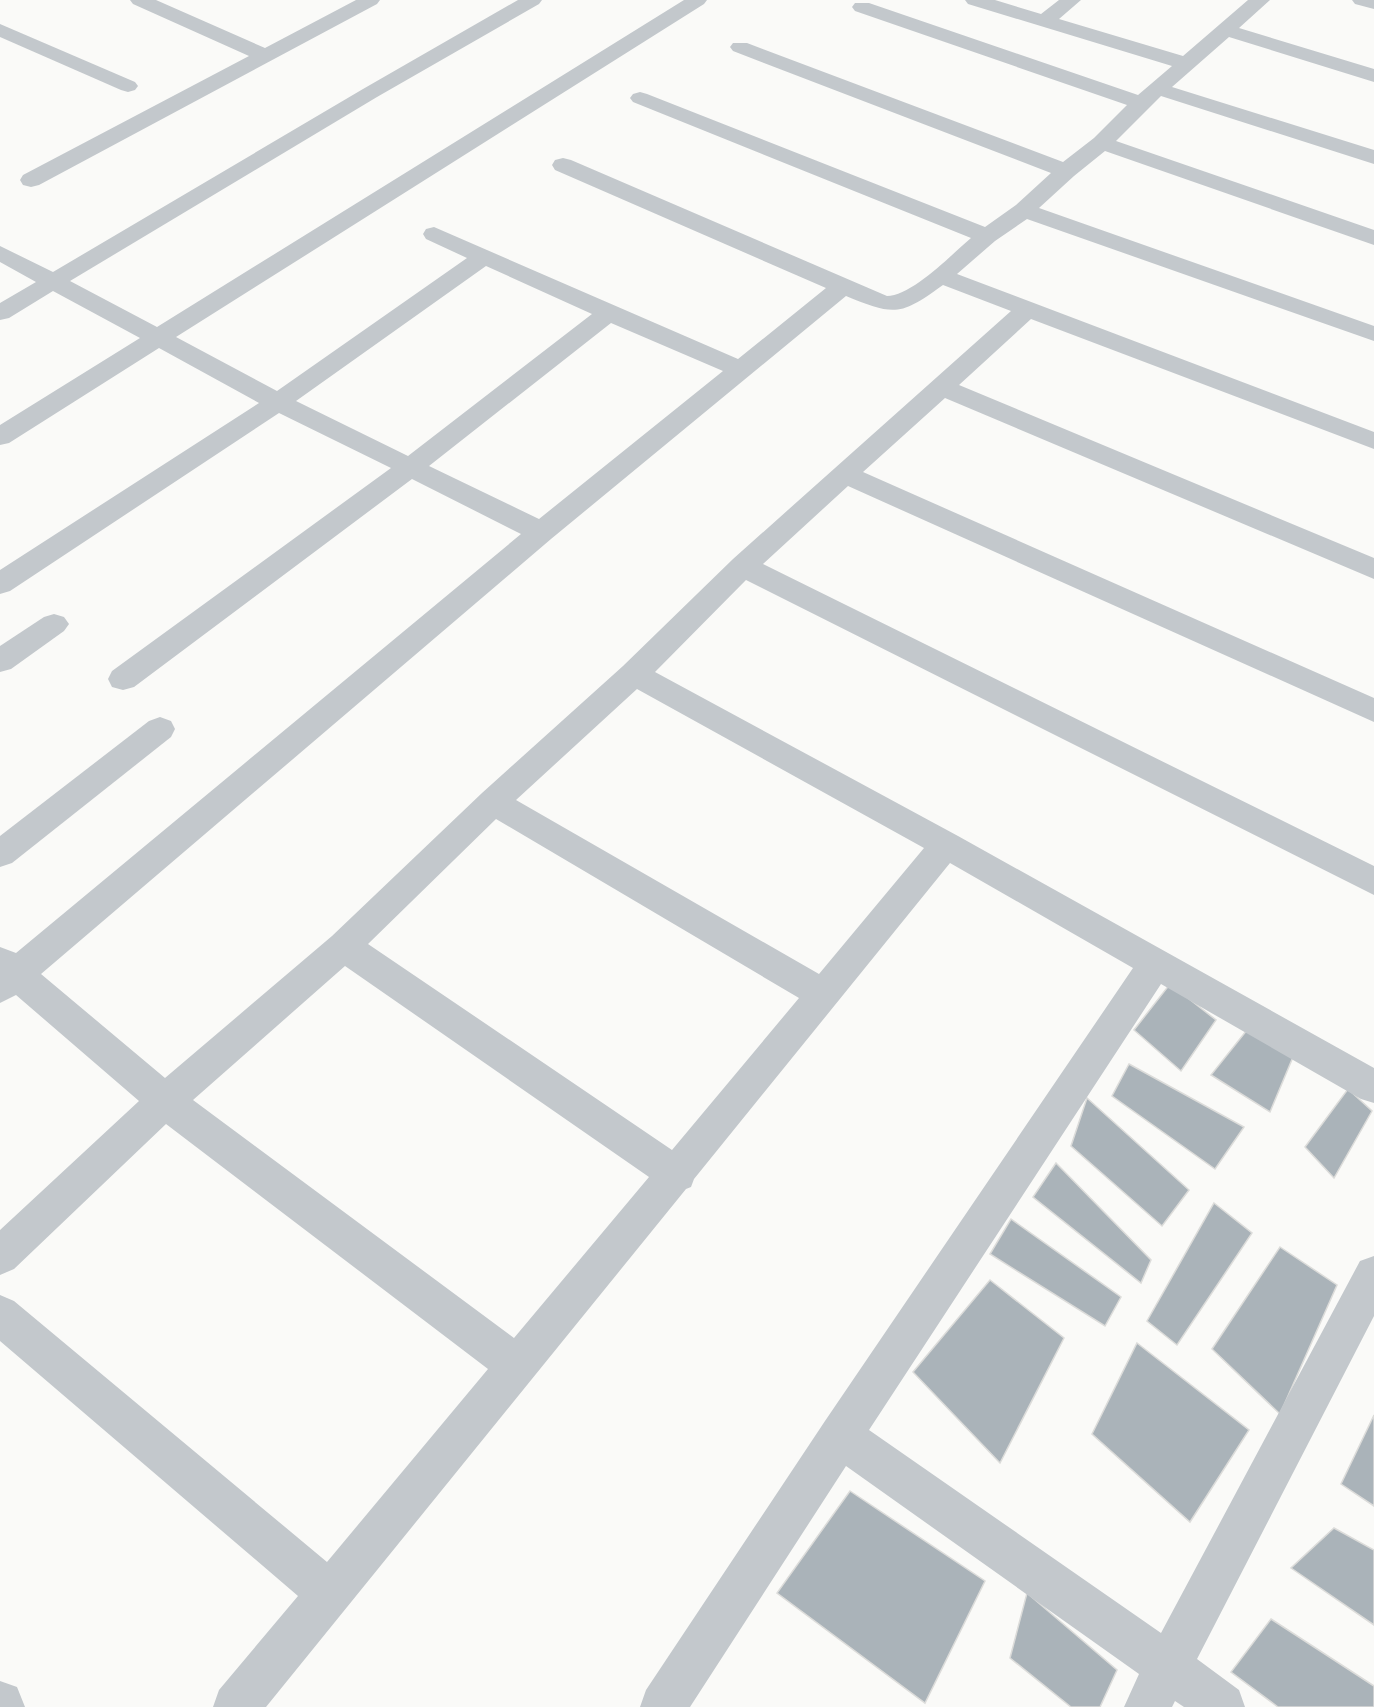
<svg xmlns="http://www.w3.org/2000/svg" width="1374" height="1707" font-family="'PT Sans Narrow',sans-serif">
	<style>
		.building { fill: #aab3b9; stroke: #dcdcda; stroke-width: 1.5 }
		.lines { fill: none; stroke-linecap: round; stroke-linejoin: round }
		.minor { fill: #c3c8cc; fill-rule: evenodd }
	</style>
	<rect width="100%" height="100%" fill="#fafaf8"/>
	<g class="building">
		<path d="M1170 984 1216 1020 1181 1071 1134 1030Z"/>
		<path d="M1247 1030 1293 1057 1270 1112 1211 1075Z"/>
		<path d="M1129 1064 1244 1127 1215 1169 1112 1096Z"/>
		<path d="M1348 1089 1372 1111 1334 1178 1305 1147Z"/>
		<path d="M1087 1098 1189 1190 1162 1226 1071 1146Z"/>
		<path d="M1056 1163 1151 1260 1141 1283 1033 1197Z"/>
		<path d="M1214 1203 1252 1233 1177 1345 1147 1321Z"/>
		<path d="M1011 1219 1121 1297 1105 1326 990 1254Z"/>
		<path d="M1280 1247 1337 1285 1280 1414 1212 1349Z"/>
		<path d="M990 1280 1064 1338 1000 1463 913 1372Z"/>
		<path d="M1137 1343 1249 1430 1190 1522 1092 1434Z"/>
		<path d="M1374 1415V1506L1341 1484Z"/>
		<path d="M850 1491 985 1581 925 1703 777 1593Z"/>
		<path d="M1334 1528 1374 1550V1625L1291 1568Z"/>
		<path d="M1027 1593 1117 1670 1100 1707H1071L1010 1658Z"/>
		<path d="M1271 1619 1374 1686V1707H1278L1231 1672Z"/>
	</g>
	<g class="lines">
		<g class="minor">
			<path d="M130 0H156L265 48 356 0H380L377 4 39 185 31 187 23 185 20 180 23 175 249 56 133 4Z"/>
			<path d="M518 0H542L539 4 377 97 70 281 157 327 684 0H707L704 4 176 337 277 391 467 258 426 239 423 234 426 229 434 227 738 359 826 288 555 170 552 165 555 160 563 158 571 160 887 296C912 296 952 254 971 238L633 102 630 98 633 94 640 92 647 94 985 227 1016 205 1051 173 733 51 730 47 733 43H747L1063 162 1094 138 1127 105 855 11 852 7 855 3H869L1138 95 1172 66 968 4 965 0H995L1041 14 1059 0H1081L1059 19 1183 56 1248 0H1270L1239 28 1374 69V82L1229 37 1172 87 1374 150V164L1161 96 1116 141 1374 230V245L1105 151 1074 176 1039 208 1374 326V341L1027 219 995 241 957 274 1374 432V449L1031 319 959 385 1374 558V579L945 398 863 472 1374 698V722L848 486 763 564 1374 866V895L746 580 655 672 958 836 1374 1068V1103L1361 1099 1161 984 869 1430 1161 1633 1360 1261 1374 1256V1316L1197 1659 1239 1690 1245 1707H1184L1175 1701 1172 1707H1124L1139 1674 846 1466 690 1707H640L646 1690 825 1421 1133 968 950 863 694 1179 691 1187 686 1189 266 1707H213L219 1690 298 1596 0 1341V1295L14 1301 327 1562 488 1369 166 1124 14 1269 0 1275V1230L139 1101 16 995 0 1003V947L16 953 521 534 412 479 134 687 123 690 112 687 108 679 112 671 391 468 279 413 10 591 0 594V570L259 403 159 348 9 443 0 445V425L140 338 53 291 9 318 0 320V303L36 282 0 262V246L53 272 363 89ZM486 266 592 314 408 456 296 401ZM943 285 1011 311 733 559 623 666 482 793 332 936 165 1078 41 974 551 539 846 296C895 316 900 316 943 285ZM611 323 723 371 539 519 429 466ZM637 689 924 848 819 974 516 800ZM496 819 799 998 672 1150 368 944ZM345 966 649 1177 514 1338 193 1100Z"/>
			<path d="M1352 0H1374V9L1355 4Z"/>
			<path d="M0 24 135 82 138 86 135 90 128 92 121 90 0 37Z"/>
			<path d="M54 614 64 617 69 624 64 631 11 669 0 672V646L44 617Z"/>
			<path d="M160 717 171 721 175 729 171 737 12 863 0 867V836L149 721Z"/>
			<path d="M0 1681 17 1687 25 1707H0Z"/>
		</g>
	</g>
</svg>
